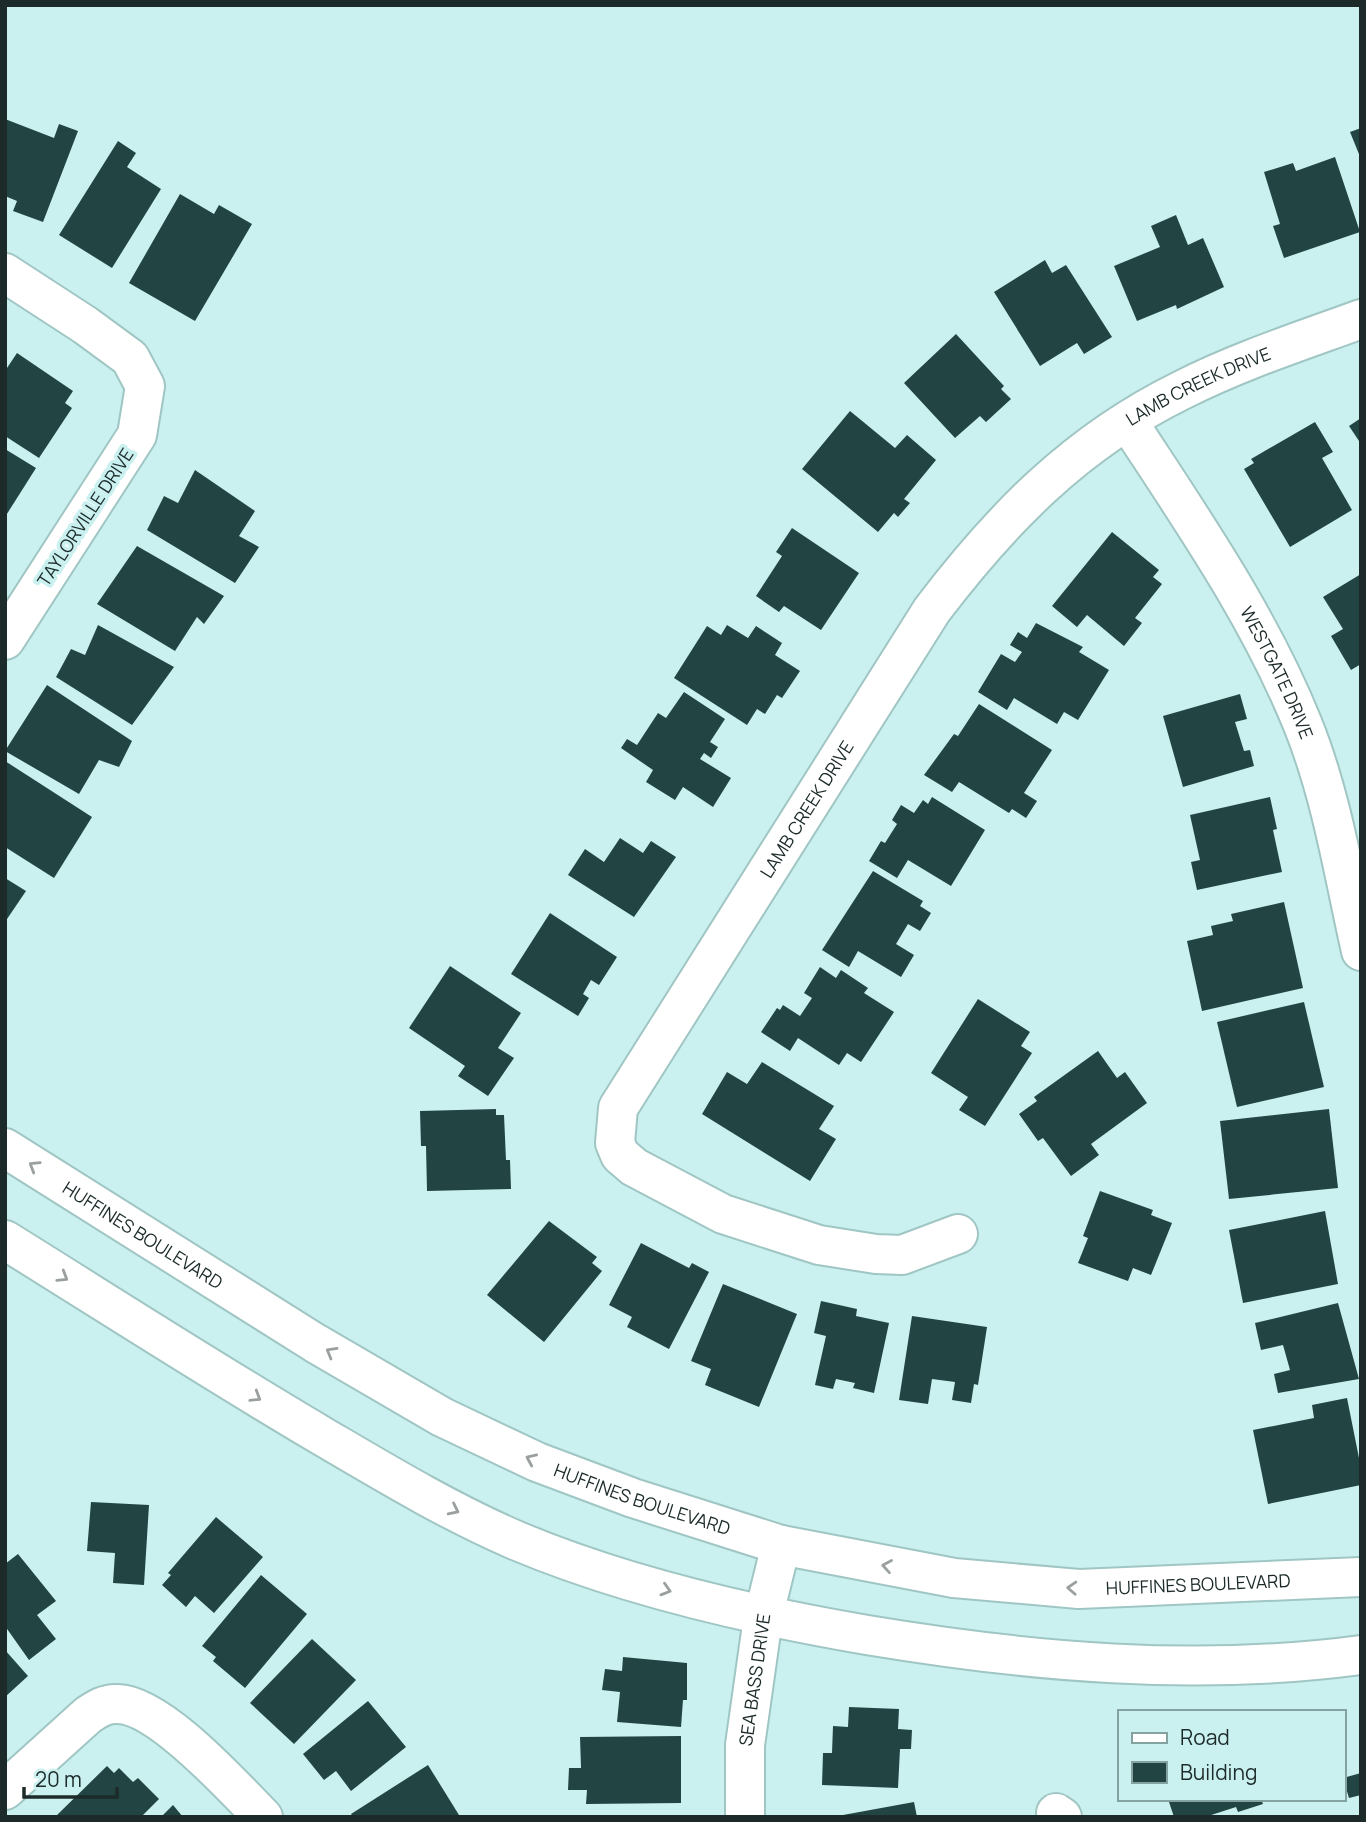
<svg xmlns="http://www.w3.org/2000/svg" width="1366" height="1822" font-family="Manrope,sans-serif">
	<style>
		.building { fill: #224543 }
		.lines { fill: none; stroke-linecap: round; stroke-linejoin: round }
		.minor-casing { stroke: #a0c6c4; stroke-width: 42 }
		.major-casing { stroke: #a0c6c4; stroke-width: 42 }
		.minor { stroke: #fff; stroke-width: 38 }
		.major { stroke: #fff; stroke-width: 38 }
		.oneway { stroke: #99a09f }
		.labels { text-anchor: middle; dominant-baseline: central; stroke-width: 7; stroke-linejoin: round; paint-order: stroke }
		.street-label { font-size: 18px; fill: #1c2b2a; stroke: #caf1ef }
	</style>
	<rect width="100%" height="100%" fill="#caf1ef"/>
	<g class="building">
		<path d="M5 119 54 138 59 124 78 131 43 222 13 211 17 201 5 196Z"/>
		<path d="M1361 128V159L1350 132Z"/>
		<path d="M118 141 136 153 127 167 161 189 112 268 59 235Z"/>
		<path d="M1335 157 1360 232 1284 258 1273 226 1280 224 1264 172 1293 163 1296 171Z"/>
		<path d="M180 194 214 214 219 205 252 224 195 321 129 283Z"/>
		<path d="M1176 215 1188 245 1203 238 1224 287 1177 309 1176 305 1137 321 1114 266 1160 247 1151 226Z"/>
		<path d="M1045 260 1052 273 1066 265 1112 337 1084 354 1077 343 1040 366 994 292Z"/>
		<path d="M956 334 1004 386 1001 389 1011 399 986 422 980 416 955 438 904 383Z"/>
		<path d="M17 353 73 391 65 403 72 408 39 458 5 436V371Z"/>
		<path d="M850 411 895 448 907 435 936 460 904 499 910 503 898 517 894 513 878 532 802 469Z"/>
		<path d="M1361 418V444L1349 426Z"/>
		<path d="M1315 422 1333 452 1322 458 1352 510 1290 547 1244 469 1254 463 1251 459Z"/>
		<path d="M5 449 36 468 5 517Z"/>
		<path d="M195 470 255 511 239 536 259 547 235 583 147 530 164 496 178 503Z"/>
		<path d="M792 528 859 573 821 630 784 606 779 612 756 596 782 556 776 552Z"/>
		<path d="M1112 532 1159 570 1153 577 1162 584 1135 618 1142 623 1124 646 1087 615 1077 627 1052 606Z"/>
		<path d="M137 546 224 596 204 624 197 617 175 651 97 604Z"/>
		<path d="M1361 574V664L1351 670 1331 636 1343 629 1323 597Z"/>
		<path d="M1036 623 1083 647 1079 652 1109 670 1078 720 1064 712 1057 724 1014 698 1007 710 978 692 1001 654 1015 662 1022 652 1010 645 1018 632 1027 638Z"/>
		<path d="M98 625 174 667 132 725 56 677 71 649 85 655Z"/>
		<path d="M727 625 748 638 756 626 782 643 775 655 800 671 782 698 777 695 765 714 757 709 747 725 674 678 707 626 721 635Z"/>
		<path d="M47 685 132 741 119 767 99 760 79 794 5 751Z"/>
		<path d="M684 692 725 719 710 742 718 747 711 758 704 753 700 759 731 778 713 807 683 787 675 800 646 782 653 770 621 748 627 739 637 745 658 713 666 718Z"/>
		<path d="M1240 694 1247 719 1235 722 1244 751 1250 750 1254 766 1183 787 1163 716Z"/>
		<path d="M979 704 1052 750 1024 793 1037 801 1026 818 1012 809 1009 813 959 782 952 792 924 775 954 734 958 736Z"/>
		<path d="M5 761 92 817 54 878 5 847Z"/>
		<path d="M932 797 985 830 951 886 908 860 897 878 869 861 881 841 885 843 897 824 892 820 901 805 914 813 923 800 928 804Z"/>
		<path d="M1270 797 1277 829 1273 830 1282 872 1197 890 1191 862 1200 860 1190 815Z"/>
		<path d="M620 838 643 853 651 841 676 857 634 917 568 875 585 849 604 862Z"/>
		<path d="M873 871 923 901 920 906 931 913 920 931 908 924 896 944 914 955 901 977 858 951 849 967 822 950Z"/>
		<path d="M5 878 26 891 5 922Z"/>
		<path d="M1284 902 1303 988 1202 1011 1187 941 1213 935 1211 926 1233 921 1231 914Z"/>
		<path d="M550 913 617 957 599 985 591 980 583 994 589 998 578 1016 511 974Z"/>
		<path d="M450 966 521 1013 498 1048 514 1058 488 1096 458 1076 465 1066 409 1028Z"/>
		<path d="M820 967 836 978 841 970 868 988 864 993 894 1012 861 1062 847 1053 839 1065 798 1038 790 1051 761 1032 777 1008 780 1010 783 1005 800 1016 812 998 804 993Z"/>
		<path d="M978 999 1030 1032 1021 1046 1032 1053 985 1126 959 1110 968 1097 931 1073Z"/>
		<path d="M1304 1002 1324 1087 1237 1107 1217 1022Z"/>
		<path d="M1098 1051 1117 1078 1125 1072 1147 1103 1091 1144 1099 1155 1071 1176 1043 1138 1038 1141 1019 1114 1037 1101 1034 1097Z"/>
		<path d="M762 1062 834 1106 819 1129 836 1139 810 1181 702 1114 727 1072 747 1084Z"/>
		<path d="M496 1109V1115H504L506 1160H510L511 1189 427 1191 426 1146H421L420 1111Z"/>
		<path d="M1329 1109 1338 1188 1229 1199 1220 1121Z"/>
		<path d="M1100 1191 1153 1210 1151 1215 1172 1223 1151 1275 1133 1268 1128 1281 1078 1263 1088 1238 1083 1236Z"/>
		<path d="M1325 1211 1338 1284 1243 1303 1229 1230Z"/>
		<path d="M549 1221 597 1257 592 1263 602 1271 544 1342 487 1295Z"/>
		<path d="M641 1243 689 1268 692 1263 709 1272 669 1349 627 1327 632 1317 609 1305Z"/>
		<path d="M723 1284 797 1314 759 1407 705 1385 711 1369 691 1361Z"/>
		<path d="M821 1301 857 1309 856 1316 889 1323 874 1393 853 1388 855 1383 836 1379 833 1389 815 1385 826 1336 814 1333Z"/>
		<path d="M1338 1303 1359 1379 1278 1393 1274 1374 1290 1370 1283 1345 1261 1350 1255 1323Z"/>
		<path d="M912 1316 987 1327 978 1385 974 1384 971 1403 952 1400 955 1382 932 1379 928 1404 899 1400Z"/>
		<path d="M1347 1398 1361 1468V1485L1268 1504 1253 1430 1314 1418 1312 1405Z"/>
		<path d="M91 1502 149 1505 144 1585 113 1583 115 1553 87 1551Z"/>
		<path d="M216 1517 263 1557 214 1613 195 1596 186 1607 162 1585 171 1575 168 1573Z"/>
		<path d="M18 1554 56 1601 37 1615 56 1639 29 1660 5 1626V1564Z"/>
		<path d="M261 1575 307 1614 245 1688 213 1661 216 1657 202 1646Z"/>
		<path d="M312 1639 356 1680 294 1744 250 1703Z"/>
		<path d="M5 1650 28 1676 5 1697Z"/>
		<path d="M623 1657 687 1663V1700H683L681 1727 617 1722 620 1692 602 1690 605 1669 622 1671Z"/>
		<path d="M368 1701 406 1747 351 1791 336 1771 324 1780 303 1754Z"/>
		<path d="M849 1707 899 1709 898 1729 912 1730 911 1749H900L898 1788 822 1785 823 1753H832L833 1726 848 1727Z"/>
		<path d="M681 1736V1803L586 1804 587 1790H568L569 1768H581L580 1737Z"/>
		<path d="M428 1765 459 1815 353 1817 351 1814Z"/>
		<path d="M107 1766 114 1773 119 1768 133 1782 138 1778 159 1799 141 1817H55Z"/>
		<path d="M1361 1773V1795L1349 1798 1343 1778Z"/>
		<path d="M1168 1799H1261L1263 1804 1238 1812 1236 1807 1205 1817H1174Z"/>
		<path d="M914 1802 917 1817H843V1815Z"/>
		<path d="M173 1805 183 1817H161Z"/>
	</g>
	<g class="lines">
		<g class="minor-casing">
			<g id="minor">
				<path d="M5 273 85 325 130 358 145 386 137 435 5 640"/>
				<path id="s1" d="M1128 422C1192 520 1259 616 1303 725 1332 797 1344 876 1361 951"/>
				<path id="s2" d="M958 1234 902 1255 876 1254 819 1245 723 1214 634 1167 620 1155 615 1143 618 1108 932 610C1002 518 1076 442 1182 390 1239 361 1301 341 1361 319"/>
				<path d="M5 1790 88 1715C97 1709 106 1703 118 1704 160 1705 233 1787 263 1817"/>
				<path d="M1056 1813 1062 1817"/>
				<path id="s3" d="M745 1817V1745L763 1618 781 1545"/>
			</g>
		</g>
		<g class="major-casing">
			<g id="major">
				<path id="s4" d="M5 1148 315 1343 442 1417 537 1462 633 1498 781 1545 954 1578 1079 1589 1361 1577"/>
				<path d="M5 1240C111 1306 215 1373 322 1436 385 1473 448 1511 515 1540 624 1586 750 1615 867 1635 1030 1662 1196 1677 1361 1655"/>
			</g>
		</g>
		<use href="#minor" class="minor"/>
		<use href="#major" class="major"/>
	</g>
	<defs><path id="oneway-chevron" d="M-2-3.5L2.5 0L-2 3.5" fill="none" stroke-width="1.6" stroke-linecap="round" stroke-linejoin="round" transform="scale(1.75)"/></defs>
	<g class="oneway">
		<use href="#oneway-chevron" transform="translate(34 1166) rotate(-148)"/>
		<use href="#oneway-chevron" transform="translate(63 1277) rotate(32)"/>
		<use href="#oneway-chevron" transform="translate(331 1352) rotate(-150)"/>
		<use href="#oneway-chevron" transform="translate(256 1397) rotate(32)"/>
		<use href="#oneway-chevron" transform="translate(531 1459) rotate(-156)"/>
		<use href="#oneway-chevron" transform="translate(454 1510) rotate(26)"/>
		<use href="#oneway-chevron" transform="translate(887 1566) rotate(-170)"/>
		<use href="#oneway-chevron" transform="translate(1072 1588) rotate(-177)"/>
		<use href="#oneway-chevron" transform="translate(666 1590) rotate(17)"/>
	</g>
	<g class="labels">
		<g class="street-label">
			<text stroke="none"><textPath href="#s2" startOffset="1353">LAMB CREEK DRIVE</textPath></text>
			<text transform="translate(85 517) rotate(-57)">TAYLORVILLE DRIVE</text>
			<text stroke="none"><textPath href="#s1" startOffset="292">WESTGATE DRIVE</textPath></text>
			<text stroke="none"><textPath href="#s2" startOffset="765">LAMB CREEK DRIVE</textPath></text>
			<text stroke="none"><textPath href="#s4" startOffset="163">HUFFINES BOULEVARD</textPath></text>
			<text stroke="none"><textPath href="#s4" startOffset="730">HUFFINES BOULEVARD</textPath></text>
			<text stroke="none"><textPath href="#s4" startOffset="1297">HUFFINES BOULEVARD</textPath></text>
			<text stroke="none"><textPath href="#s3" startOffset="138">SEA BASS DRIVE</textPath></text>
		</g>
	</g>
	<rect width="1366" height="1822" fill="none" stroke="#1c2b2a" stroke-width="14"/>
	<rect x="1118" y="1710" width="228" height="91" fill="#caf1ef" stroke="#84a2a0" stroke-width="2"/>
	<rect x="1132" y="1733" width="35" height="10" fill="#ffffff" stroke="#84a2a0" stroke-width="2"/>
	<text x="1180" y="1745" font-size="21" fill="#1c2b2a">Road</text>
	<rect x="1132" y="1762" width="35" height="21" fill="#224543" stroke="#84a2a0" stroke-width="2"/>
	<text x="1180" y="1780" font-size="21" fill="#1c2b2a">Building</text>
	<path d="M24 1787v10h93v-10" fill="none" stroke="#1c2b2a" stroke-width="3.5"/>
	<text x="35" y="1787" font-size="21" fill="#1c2b2a" stroke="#caf1ef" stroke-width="5" paint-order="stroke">20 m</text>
</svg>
